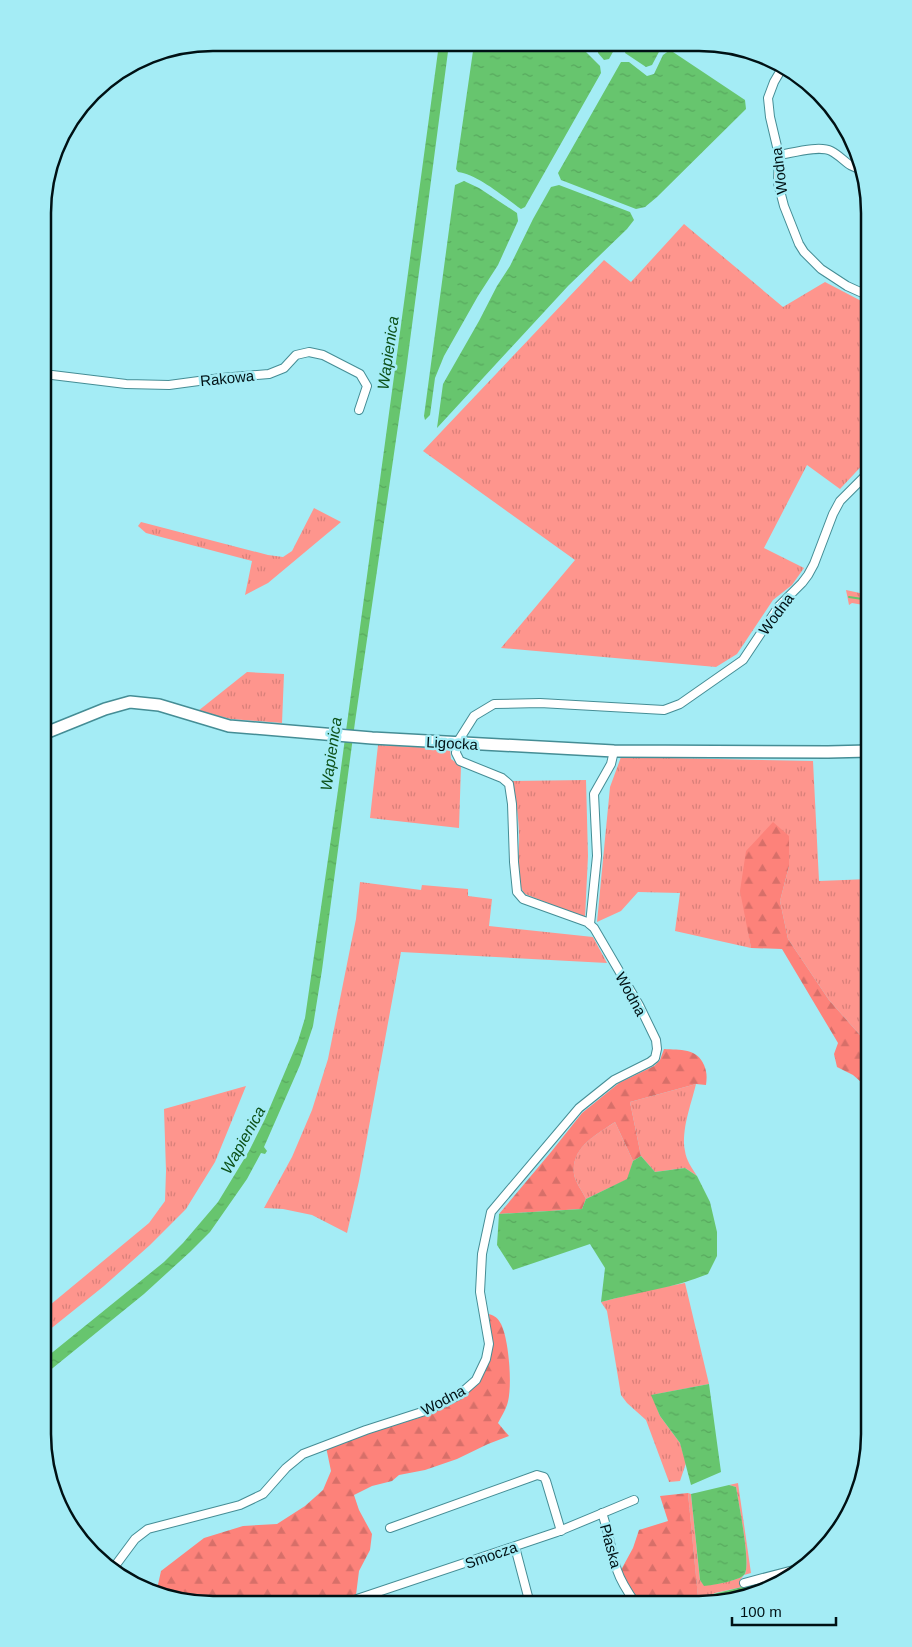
<svg xmlns="http://www.w3.org/2000/svg" width="912" height="1647" font-family="Helvetica,sans-serif">
	<style>
		.grass { fill: url(#grass-tufts) }
		.forest { fill: url(#forest-firs) }
		.water { fill: url(#water-ripples) }
		.lines { fill: none; stroke-linecap: round; stroke-linejoin: round }
		.stream { stroke: #67c56e; stroke-width: 2 }
		.street-casing { stroke: #458d95; stroke-width: 10 }
		.secondary-casing { stroke: #458d95; stroke-width: 14 }
		.street { stroke: #fff; stroke-width: 8 }
		.secondary { stroke: #fff; stroke-width: 11 }
		.labels { text-anchor: middle; dominant-baseline: central; stroke-width: 5; stroke-linejoin: round; paint-order: stroke }
		.street-label { font-size: 15px; fill: #001114; stroke: #a4ecf5 }
		.water-label { font-size: 16px; font-style: italic; fill: #0d5119; stroke: #a4ecf5 }
		.rim { fill: none; stroke: #001114; stroke-width: 2.5 }
	</style>
	<defs>
		<pattern id="grass-tufts" width="24" height="20" patternUnits="userSpaceOnUse" patternTransform="scale(1.25)"><rect width="24" height="20" fill="#fe958d"/><path d="M3 7l-1-3M5 7V3M7 7l1-3M15 17l-1-3M17 17v-4M19 17l1-3" fill="none" stroke="#d87f79"/></pattern>
		<pattern id="forest-firs" width="22" height="20" patternUnits="userSpaceOnUse" patternTransform="scale(1.25)"><rect width="22" height="20" fill="#fd827a"/><path d="M5 1l3.5 6h-7zM16 11l3.5 6h-7z" fill="#d76f69"/></pattern>
		<pattern id="water-ripples" width="26" height="14" patternUnits="userSpaceOnUse" patternTransform="scale(1.25)"><rect width="26" height="14" fill="#67c56e"/><path d="M2 4q2-2 4 0t4 0M15 11q2-2 4 0t4 0" fill="none" stroke="#58a85e"/></pattern>
	</defs>
	<rect width="100%" height="100%" fill="#a4ecf5"/>
	<g class="grass">
		<path d="M684 224 783 307 825 282 869 305V458L840 489 807 465 764 548 804 568 792 585 773 600 737 654 716 667 501 648 575 560 423 451 604 260 631 282Z"/>
		<path d="M314 508 341 522 268 583 245 595 252 561 146 533 138 526 141 522 268 555 283 557 292 551Z"/>
		<path d="M846 590 869 595V606L852 603 849 605Z"/>
		<path d="M247 672 284 674 282 723 231 719 198 711Z"/>
		<path d="M378 745 450 749 451 759 461 766 459 828 370 818Z"/>
		<path d="M621 757 813 761 819 881 869 879V1051L867 1043 829 1000 788 939 780 901 789 866 747 924 751 948 675 931 680 893 638 892 621 911 597 922 610 787Z"/>
		<path d="M586 780 588 856 585 918 525 894C514 881 520 853 519 836 519 818 516 800 512 781Z"/>
		<path d="M360 882 421 890 422 885 468 889V896L492 899 489 926 593 937 607 963 401 952 359 1181 347 1233 312 1215 283 1209 264 1208 292 1157 312 1110 328 1059 356 919Z"/>
		<path d="M696 1084C691 1105 681 1130 685 1151 686 1160 692 1168 697 1176L685 1168 655 1172 641 1156 630 1102Z"/>
		<path d="M246 1086 215 1162 186 1209 150 1245 104 1286 43 1335V1304L50 1305 149 1223 165 1201 166 1171 164 1109Z"/>
		<path d="M615 1122 633 1161 628 1179 586 1199C583 1192 575 1182 574 1174 571 1147 596 1135 615 1122Z"/>
		<path d="M685 1283 709 1384 652 1395 660 1416 680 1443 686 1463 680 1481 669 1482 646 1420 627 1403 621 1395 607 1311 601 1302 643 1291Z"/>
		<path d="M738 1483 751 1573 744 1575 740 1580 742 1587 715 1593 703 1601V1604H701L698 1598 688 1493 691 1494 700 1580 704 1585C713 1585 737 1581 744 1575 752 1568 738 1501 736 1487L729 1485Z"/>
	</g>
	<g class="forest">
		<path d="M773 822 789 836V866L780 901 788 939 829 1000 867 1043 869 1051V1089L853 1075 837 1067 834 1054 838 1043 782 949 751 948 740 891 746 851Z"/>
		<path d="M664 1049C680 1050 697 1048 704 1065 707 1072 707 1077 706 1085L696 1084 630 1102 641 1156 633 1161 615 1122C596 1135 571 1147 574 1174 575 1182 583 1192 586 1199L582 1209 499 1214 551 1152 582 1113 619 1083 654 1066 660 1060Z"/>
		<path d="M489 1314C495 1316 498 1318 501 1324 509 1339 513 1389 507 1405 505 1411 501 1417 498 1423L509 1436 488 1444 457 1459 425 1470 399 1475 392 1481 372 1486 354 1495 359 1510 372 1534 370 1550 359 1571 356 1595 346 1603H191L157 1589 161 1571 204 1538 243 1526 277 1524 305 1506 323 1490 331 1471 326 1447C343 1441 360 1435 377 1430 418 1418 477 1407 489 1360 494 1344 490 1330 489 1314Z"/>
		<path d="M688 1493 698 1597 701 1604H643L632 1593 621 1570 633 1548 639 1530 668 1521 660 1496Z"/>
	</g>
	<g class="water">
		<path d="M439 44H449L406 371 355 722 322 970 313 1026 300 1065 264 1147 267 1151 265 1154 261 1153 247 1179 210 1232 190 1252 144 1294 43 1376V1360L164 1262 183 1243 218 1202 249 1151 265 1119 298 1041 305 1018 338 790Z"/>
		<path d="M474 44 579 45 600 66 601 73 525 207 521 209C504 197 477 174 458 172L456 169Z"/>
		<path d="M600 45 613 46 614 50 609 59 604 60 598 53V47Z"/>
		<path d="M628 45H658L660 50 652 65 646 67 625 53Z"/>
		<path d="M670 50 745 100 746 109 657 197 645 207 636 209 561 180 558 173 621 62H629L647 76 654 74 663 55Z"/>
		<path d="M464 181 479 188 517 213 518 221 498 265 478 296 444 356 435 378 430 415 425 420 424 416 455 185Z"/>
		<path d="M559 185 630 212 634 220 627 229 568 286 437 428 443 384 479 321 497 286 510 266 533 219 551 187Z"/>
		<path d="M641 1156 655 1172 685 1168 697 1176 710 1202 717 1232V1256L708 1274C674 1288 637 1292 601 1302L605 1268 590 1244 513 1270 497 1245 499 1214 582 1209 586 1199 627 1179 633 1161Z"/>
		<path d="M709 1384 721 1472 691 1485 680 1443 660 1416 651 1395Z"/>
		<path d="M729 1485 736 1487C738 1500 752 1568 744 1575 738 1581 713 1585 704 1586L700 1580 691 1494Z"/>
		<path d="M742 1587H750L755 1595 703 1604 705 1596Z"/>
	</g>
	<g class="lines">
		<path class="stream" d="M849 597 869 600"/>
		<g class="street-casing">
			<g id="street">
				<path d="M781 70 774 82 768 98 770 117 779 155 778 183 784 206 799 244 804 252 821 269 847 286 869 296"/>
				<path d="M779 155C792 153 819 145 831 151 843 157 848 168 862 169"/>
				<path d="M44 374 126 384 169 385 221 378 269 374 284 368 296 355 309 352 323 355 360 374 367 386 359 410"/>
				<path d="M590 924 597 856 594 794 611 764 614 751"/>
				<path d="M602 1513C609 1532 611 1552 617 1570 621 1582 629 1594 636 1604"/>
				<path d="M390 1528 537 1475 544 1477 546 1481 561 1531"/>
				<path d="M515 1547 530 1604"/>
				<path d="M112 1570 135 1539 148 1529 240 1505 263 1494 286 1468 303 1454 366 1430 428 1410 459 1395 476 1380 486 1359 489 1344 480 1292 482 1254 491 1212 579 1108 614 1080 650 1062 655 1058 657 1049 656 1040 639 1005 594 928 587 922 523 899 517 892 514 862 512 804 509 784 502 778 460 761 456 753 457 743 474 716 494 704 540 703 664 710 680 704 743 660 779 606 802 583 808 575 814 564 833 514 840 501 869 472"/>
				<path d="M744 1583 805 1567"/>
				<path d="M345 1603 557 1532 634 1500"/>
			</g>
		</g>
		<g class="secondary-casing">
			<path id="secondary" d="M43 734 105 709 130 702 159 705 229 726 372 738 614 751 828 752 869 751"/>
		</g>
		<use href="#street" class="street"/>
		<use href="#secondary" class="secondary"/>
	</g>
	<g class="labels">
		<g class="street-label">
			<text transform="translate(779 171) rotate(-97)">Wodna</text>
			<text transform="translate(227 378) rotate(-6)">Rakowa</text>
			<text transform="translate(776 614) rotate(-53)">Wodna</text>
			<text transform="translate(452 743) rotate(3)">Ligocka</text>
			<text transform="translate(631 994) rotate(61)">Wodna</text>
			<text transform="translate(443 1400) rotate(-28)">Wodna</text>
			<text transform="translate(611 1546) rotate(75)">Płaska</text>
			<text transform="translate(491 1555) rotate(-19)">Smocza</text>
		</g>
		<g class="water-label">
			<text transform="translate(388 353) rotate(-82)">Wapienica</text>
			<text transform="translate(331 754) rotate(-82)">Wapienica</text>
			<text transform="translate(243 1140) rotate(-61)">Wapienica</text>
		</g>
	</g>
	<path d="M0 0H912V1647H0ZM213 51H699A162 162 0 0 1 861 213V1434A162 162 0 0 1 699 1596H213A162 162 0 0 1 51 1434V213A162 162 0 0 1 213 51Z" fill="#a4ecf5" fill-rule="evenodd"/>
	<path class="rim" d="M213 51H699A162 162 0 0 1 861 213V1434A162 162 0 0 1 699 1596H213A162 162 0 0 1 51 1434V213A162 162 0 0 1 213 51Z"/>
	<path d="M732 1617v8h104v-8" fill="none" stroke="#001114" stroke-width="2.5"/>
	<text x="740" y="1617" font-size="15" fill="#001114" stroke="#a4ecf5" stroke-width="4" paint-order="stroke">100 m</text>
</svg>
